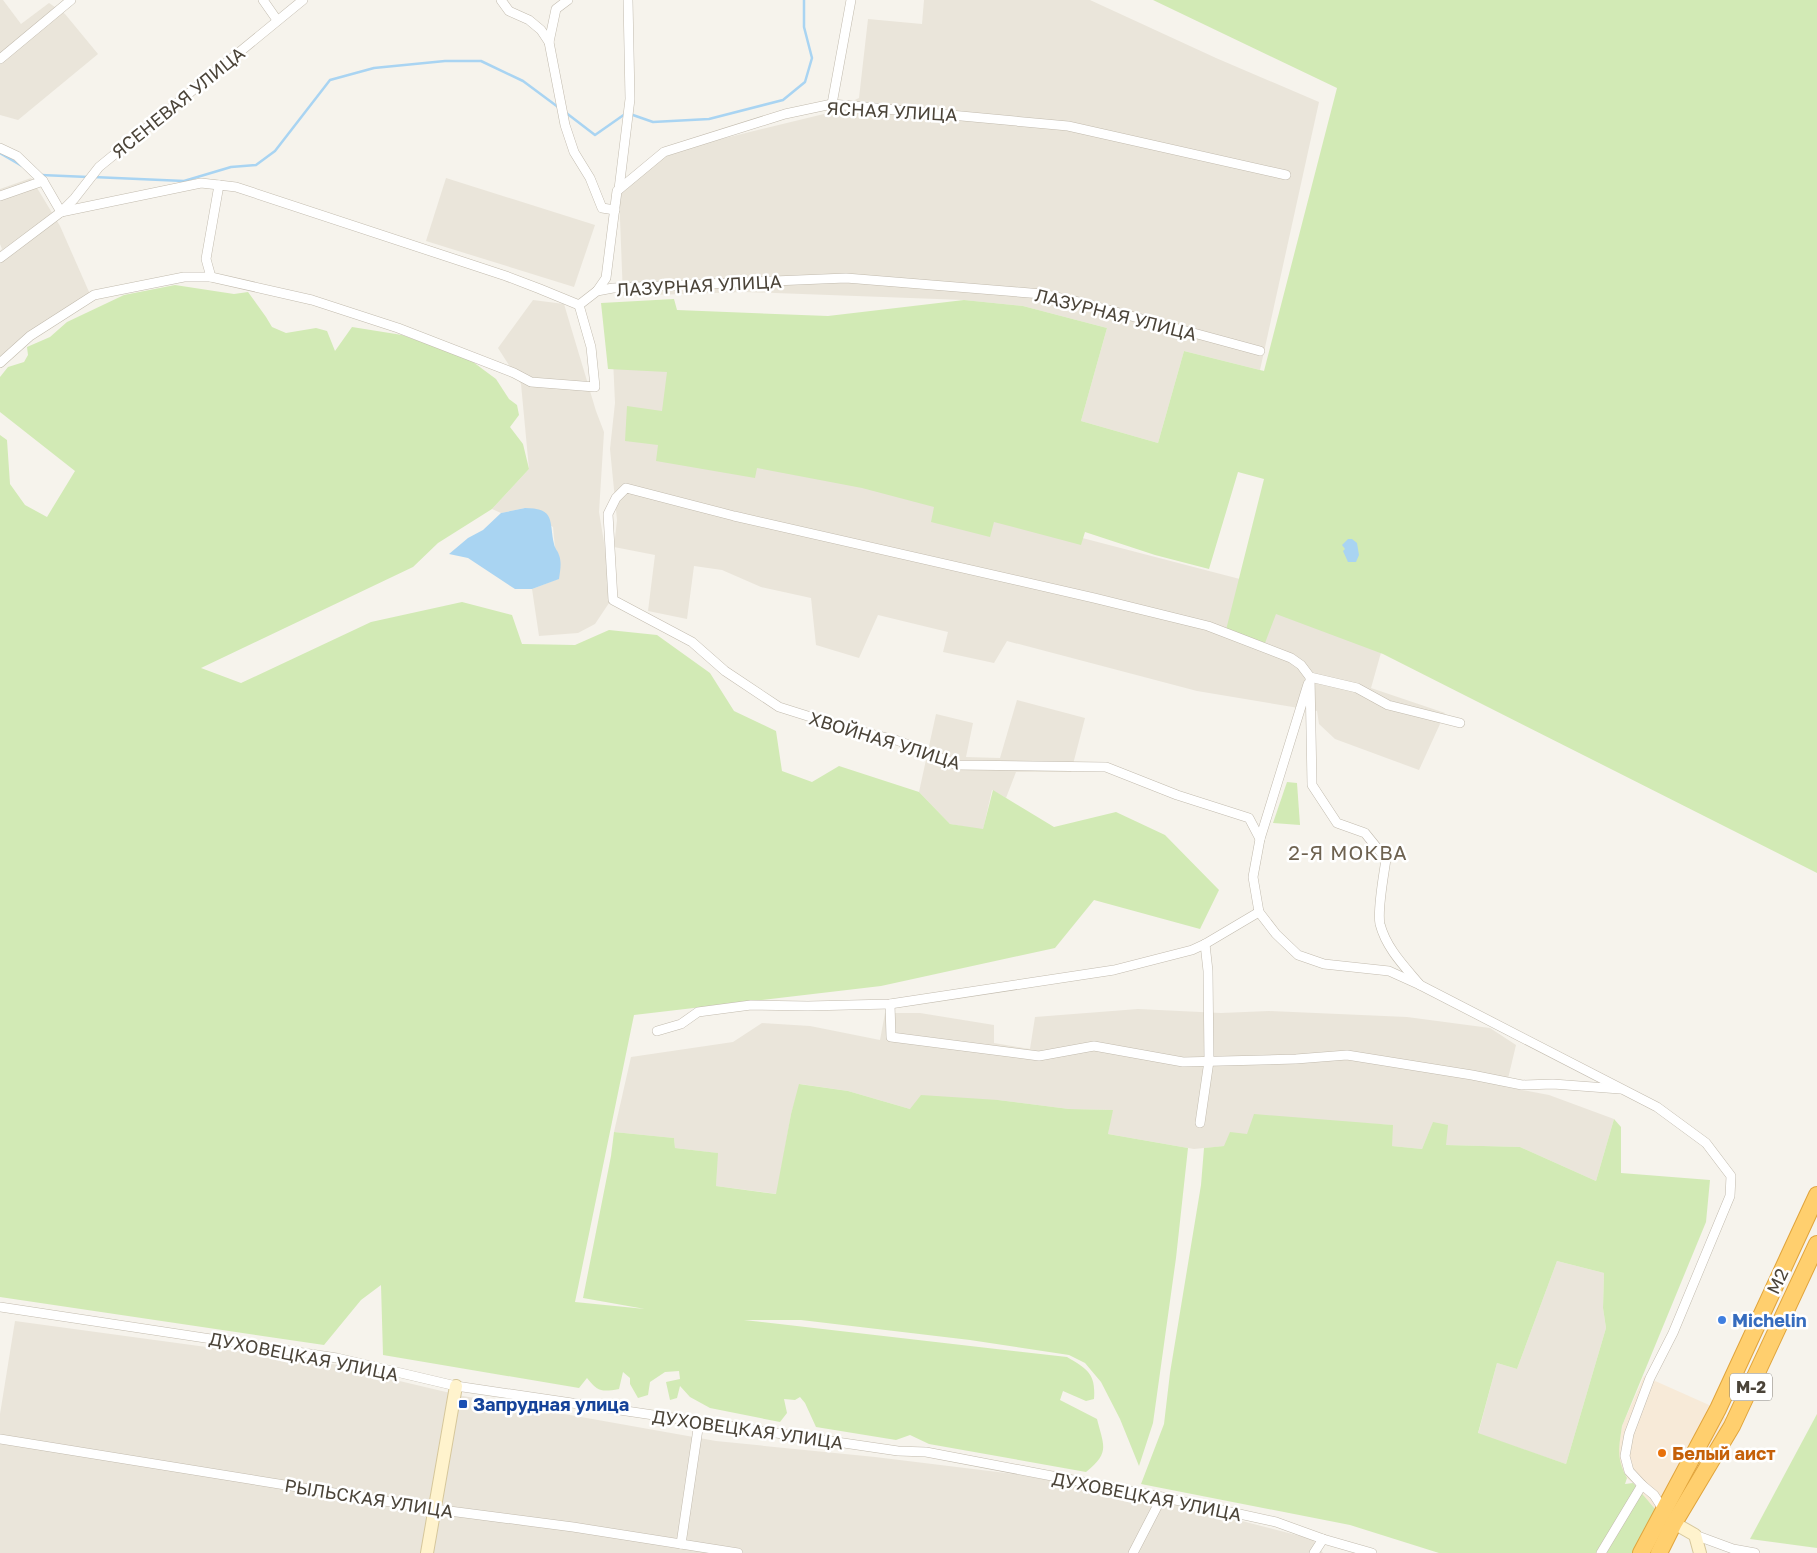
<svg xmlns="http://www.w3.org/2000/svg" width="1817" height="1553" font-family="'Golos Text',sans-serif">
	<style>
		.residential { fill: #eae5da }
		.commercial { fill: #f7ead8 }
		.green { fill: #d2eab5; fill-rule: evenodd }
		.water { fill: #a9d4f2 }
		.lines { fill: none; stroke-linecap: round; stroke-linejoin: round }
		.stream { stroke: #a9d4f2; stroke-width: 2.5 }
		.street-casing { stroke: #c2bbae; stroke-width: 10 }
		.secondary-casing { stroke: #d6c79b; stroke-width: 14 }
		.highway-casing { stroke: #e0a43c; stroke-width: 18 }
		.street { stroke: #fff; stroke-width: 9 }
		.secondary { stroke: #fff3cd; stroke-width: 12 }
		.highway { stroke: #ffcf6e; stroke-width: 16 }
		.shop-dot { fill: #3f7fe0; stroke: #fff; stroke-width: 2 }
		.transit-dot { fill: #1a4fb4; stroke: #fff; stroke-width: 2 }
		.food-dot { fill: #e8710a; stroke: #fff; stroke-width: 2 }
		.labels { text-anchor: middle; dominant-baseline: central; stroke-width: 5; stroke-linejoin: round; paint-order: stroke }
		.shield { fill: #fff; stroke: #817c74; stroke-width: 1 }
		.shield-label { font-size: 16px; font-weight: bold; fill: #4b4439 }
		.street-label { font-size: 18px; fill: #4b4439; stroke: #fff }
		.shop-label { font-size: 18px; font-weight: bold; fill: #366cbe; stroke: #fff; text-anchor: start }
		.transit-label { font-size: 18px; font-weight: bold; fill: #164399; stroke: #fff; text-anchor: start }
		.food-label { font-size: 18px; font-weight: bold; fill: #c56008; stroke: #fff; text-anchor: start }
		.quarter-label { font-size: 20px; letter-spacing: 1px; fill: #6e6250; stroke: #fff }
	</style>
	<rect width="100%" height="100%" fill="#f6f3ec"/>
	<g class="residential">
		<path d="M0 0H3L21 24 49 3 65 14 98 54 18 120 0 115Z"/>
		<path d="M924 0H1090L1216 58 1319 102 1260 370 1184 351 1158 443 1081 421 1107 328 1023 306 964 300 745 292 623 296 619 193 664 157 709 142 828 113 859 98 868 19 922 24Z"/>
		<path d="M31 178 60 226 93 301 37 333 0 361V251L2 249 0 244V189Z"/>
		<path d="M446 178 595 225 574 287 426 241Z"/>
		<path d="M533 300 564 304 596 411 604 432 599 512 613 597 595 624 578 633 539 636 532 589 558 579 559 555 555 548 553 527 525 508 501 513 492 509 529 469 521 384 498 348Z"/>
		<path d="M613 359 688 361 786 461 1259 584 1386 635 1371 688 1445 713 1419 770 1335 739 1319 724 1317 711 1197 691 1007 641 994 663 943 652 948 632 878 615 859 658 816 645 811 598 761 587 722 570 694 566 687 619 648 611 655 555 614 547 617 520 610 449 615 403Z"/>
		<path d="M1017 700 1085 718 1071 772H1016L1006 798 992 790 983 830 950 824 919 792 936 714 973 723 966 757 1000 758Z"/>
		<path d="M1138 1009 1221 1013 1269 1011 1407 1017 1490 1028 1516 1045 1506 1087 1549 1095 1614 1119 1596 1181 1520 1147 1445 1145 1433 1123 1422 1149 1392 1146V1125L1359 1123 1247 1134 1225 1146 1194 1149 1108 1134 1112 1110 1069 1109 998 1100 910 1109 848 1091 800 1084 791 1114 777 1194 716 1186 717 1153 675 1148 674 1138 614 1132 631 1057 733 1042 762 1023 810 1026 880 1040 885 1013H920L994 1025V1043L1030 1049 1035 1017Z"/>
		<path d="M1557 1261 1604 1273 1603 1308 1606 1328 1566 1464 1478 1434 1497 1363 1517 1369Z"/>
		<path d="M15 1321 383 1371 391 1379 463 1396 716 1441 875 1457 1014 1474 1168 1502 1312 1539 1323 1553H0V1414Z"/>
	</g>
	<path class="commercial" d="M1644 1376 1718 1409 1732 1426 1681 1528 1655 1509 1633 1483 1627 1478 1620 1465 1618 1452 1622 1426Z"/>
	<g class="green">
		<path d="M1153 0H1817V873L1383 654 1276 614 1265 643 1226 630 1264 479 1238 472 1209 569 1155 555 1085 532 1081 545 994 522 990 537 931 522 934 507 862 488 757 468 755 478 656 461 658 445 625 441 627 406 662 411 667 372 608 369 601 303 674 299 677 310 828 316 964 300 1023 306 1107 328 1081 421 1158 443 1184 351 1264 371 1337 88Z"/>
		<path d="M175 285 234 294 248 292 266 317 272 327 286 333 316 328 327 331 335 351 352 327 402 335 469 359 496 379 509 399 517 405 519 415 510 427 523 444 529 469 492 509 438 543 413 567 201 668 241 683 371 622 462 602 512 615 522 644 575 645 609 630 657 635 710 673 734 711 776 731 782 771 812 782 839 766 919 792 950 824 983 829 993 790 1054 827 1116 812 1165 835 1219 890 1200 929 1094 900 1055 948 881 986 634 1015 575 1302 645 1309 583 1298 611 1156 614 1132 674 1138 675 1148 718 1153 716 1186 776 1194 791 1114 799 1084 848 1091 910 1109 921 1095 998 1100 1069 1109 1113 1110 1108 1134 1188 1148 1176 1258 1153 1423 1139 1466 1120 1419 1101 1382 1085 1363 1069 1355 970 1340 801 1320H744L1067 1357C1087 1369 1096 1373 1094 1399L1086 1401 1063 1391 1060 1400 1097 1419C1104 1447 1110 1452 1086 1472L929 1444 910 1435 896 1440 816 1427 805 1403 800 1397 795 1400 784 1399 787 1413 780 1422 710 1408 690 1397 680 1386 677 1398 670 1400 666 1382 680 1379 679 1371 665 1372 650 1382 648 1395 638 1398 630 1384V1378L623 1372 619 1389C602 1392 598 1392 587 1378L579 1388 383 1355 381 1285 361 1300 324 1345 0 1297V435L7 440 10 484 25 505 47 517 75 471 0 412V377L8 367 24 362 28 355 27 347 50 337 67 322 124 295Z"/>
		<path d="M1287 782 1297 783 1300 825 1273 823Z"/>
		<path d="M1254 1114 1393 1125 1392 1146 1422 1149 1433 1122 1448 1125 1446 1145 1520 1147 1596 1181 1614 1119 1621 1127V1173L1710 1180 1706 1222 1622 1426C1619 1448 1616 1458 1627 1478L1625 1484 1633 1483 1655 1509 1660 1525 1644 1553H1439L1350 1525 1141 1484 1164 1424 1170 1373 1201 1185 1204 1148 1224 1146 1230 1132 1247 1134ZM1557 1261 1604 1273 1603 1308 1606 1328 1566 1464 1478 1433 1497 1363 1517 1369Z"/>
		<path d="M1817 1414V1548L1750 1539Z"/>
	</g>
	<g class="water">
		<path d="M525 508C556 508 549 522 554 544 555 549 558 551 559 555 562 563 560 571 559 579L532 589H515L468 558 449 554 468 538 483 530 501 513Z"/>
		<path d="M1348 539H1352L1357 543 1359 555 1356 562H1348L1343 551 1345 549 1342 545Z"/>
	</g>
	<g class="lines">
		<g class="stream">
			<path d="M565 112 595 135 625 114"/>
			<path d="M630 114 653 122 709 119 783 100 805 82 812 58 804 27V0"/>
			<path d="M0 153 22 166"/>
			<path d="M41 175 88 177"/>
			<path d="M93 177 184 181 231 167 256 165 275 151 330 80 374 68 445 61H481L523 81 558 107"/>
		</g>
		<g class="street-casing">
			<g id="street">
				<path d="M263 0 277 20"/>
				<path d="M501 0 509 11 529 20 541 30 549 42 565 125 574 152 590 178 602 208 615 210"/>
				<path d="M549 42 556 9 568 0"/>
				<path d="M0 59 71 0"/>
				<path d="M832 104 851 0"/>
				<path d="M0 148 17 156 43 181 61 212 201 183 219 185"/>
				<path d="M619 189 630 99 628 0"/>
				<path d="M0 196 43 181"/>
				<path d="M0 258 61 212 74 199 99 167 303 0"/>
				<path d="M211 277 206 259 219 185 236 187 506 276 540 289 579 305 597 291 613 288 846 278 1042 294 1083 303 1260 351"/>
				<path d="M597 291 606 278 617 191 664 152 785 114 832 104 1068 126 1286 175"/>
				<path d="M0 363 30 336 94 295 184 277H211L312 300 398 328 514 373 531 382 595 387 591 347 579 305"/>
				<path d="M1310 677 1357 688 1388 705 1460 723"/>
				<path d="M1308 684 1260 839 1253 877 1259 912 1276 934 1298 955 1324 964 1389 971 1420 985 1657 1107 1706 1143 1731 1176 1730 1196 1673 1333 1650 1378 1629 1434 1625 1456 1629 1471 1642 1485 1654 1495 1665 1512"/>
				<path d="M1260 839 1249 818 1177 795 1106 767 957 765 899 741 836 725 779 707 725 671 692 642 613 600 608 514 616 498 626 488 734 516 1094 598 1208 626 1291 658 1301 665 1310 677 1312 785 1337 823 1365 833 1386 859C1384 874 1377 910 1380 924 1386 948 1405 967 1420 985"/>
				<path d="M890 1004 891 1037 1039 1056 1094 1046 1183 1062 1296 1059 1347 1055 1472 1075 1522 1085 1553 1084 1620 1089"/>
				<path d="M657 1031 681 1024 698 1012 751 1005 808 1006 890 1004 1114 970 1192 950 1205 944 1259 912"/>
				<path d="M1200 1123 1209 1061 1208 971 1205 944"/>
				<path d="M0 1307 337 1358 456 1386 898 1451 926 1452 1162 1497 1276 1522 1323 1539 1372 1553"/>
				<path d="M0 1439 434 1509 573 1527 738 1553"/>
				<path d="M1695 1535 1733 1549 1755 1553"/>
				<path d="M681 1544 699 1422"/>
				<path d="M1133 1553 1162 1497"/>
				<path d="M1314 1553 1323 1539"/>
				<path d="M1601 1553 1642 1485"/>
			</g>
		</g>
		<g class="secondary-casing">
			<g id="secondary">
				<path d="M1674 1523 1695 1535 1700 1553"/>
				<path d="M427 1553 456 1386"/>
			</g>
		</g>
		<g class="highway-casing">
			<g id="highway">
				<path d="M1641 1553 1718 1409 1817 1195"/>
				<path d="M1659 1553 1674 1523 1732 1426 1817 1244"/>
			</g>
		</g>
		<use href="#street" class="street"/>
		<use href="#secondary" class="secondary"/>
		<use href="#highway" class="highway"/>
	</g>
	<circle class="shop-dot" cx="1722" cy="1320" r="5"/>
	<rect class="transit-dot" x="458" y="1399" width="10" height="10" rx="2.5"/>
	<circle class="food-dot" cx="1662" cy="1453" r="5"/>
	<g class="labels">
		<rect class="shield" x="1730" y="1373.5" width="42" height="27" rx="4"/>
		<g class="shield-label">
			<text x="1751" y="1387">М-2</text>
		</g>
		<g class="street-label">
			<text transform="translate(178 102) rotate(-39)">ЯСЕНЕВАЯ УЛИЦА</text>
			<text transform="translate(892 111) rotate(3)">ЯСНАЯ УЛИЦА</text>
			<text transform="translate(699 285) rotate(-3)">ЛАЗУРНАЯ УЛИЦА</text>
			<text transform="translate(1116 314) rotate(14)">ЛАЗУРНАЯ УЛИЦА</text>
			<text transform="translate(885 740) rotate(17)">ХВОЙНАЯ УЛИЦА</text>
			<text transform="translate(1777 1281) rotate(-65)">М2</text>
			<text transform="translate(304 1356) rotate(11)">ДУХОВЕЦКАЯ УЛИЦА</text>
			<text transform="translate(748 1429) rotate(8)">ДУХОВЕЦКАЯ УЛИЦА</text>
			<text transform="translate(1147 1496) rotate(11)">ДУХОВЕЦКАЯ УЛИЦА</text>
			<text transform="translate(369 1498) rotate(9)">РЫЛЬСКАЯ УЛИЦА</text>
		</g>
		<g class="shop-label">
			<text x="1732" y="1320">Michelin</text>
		</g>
		<g class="transit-label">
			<text x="473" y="1404">Запрудная улица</text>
		</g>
		<g class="food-label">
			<text x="1672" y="1453">Белый аист</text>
		</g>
		<g class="quarter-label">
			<text x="1348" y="852">2-Я МОКВА</text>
		</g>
	</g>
</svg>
